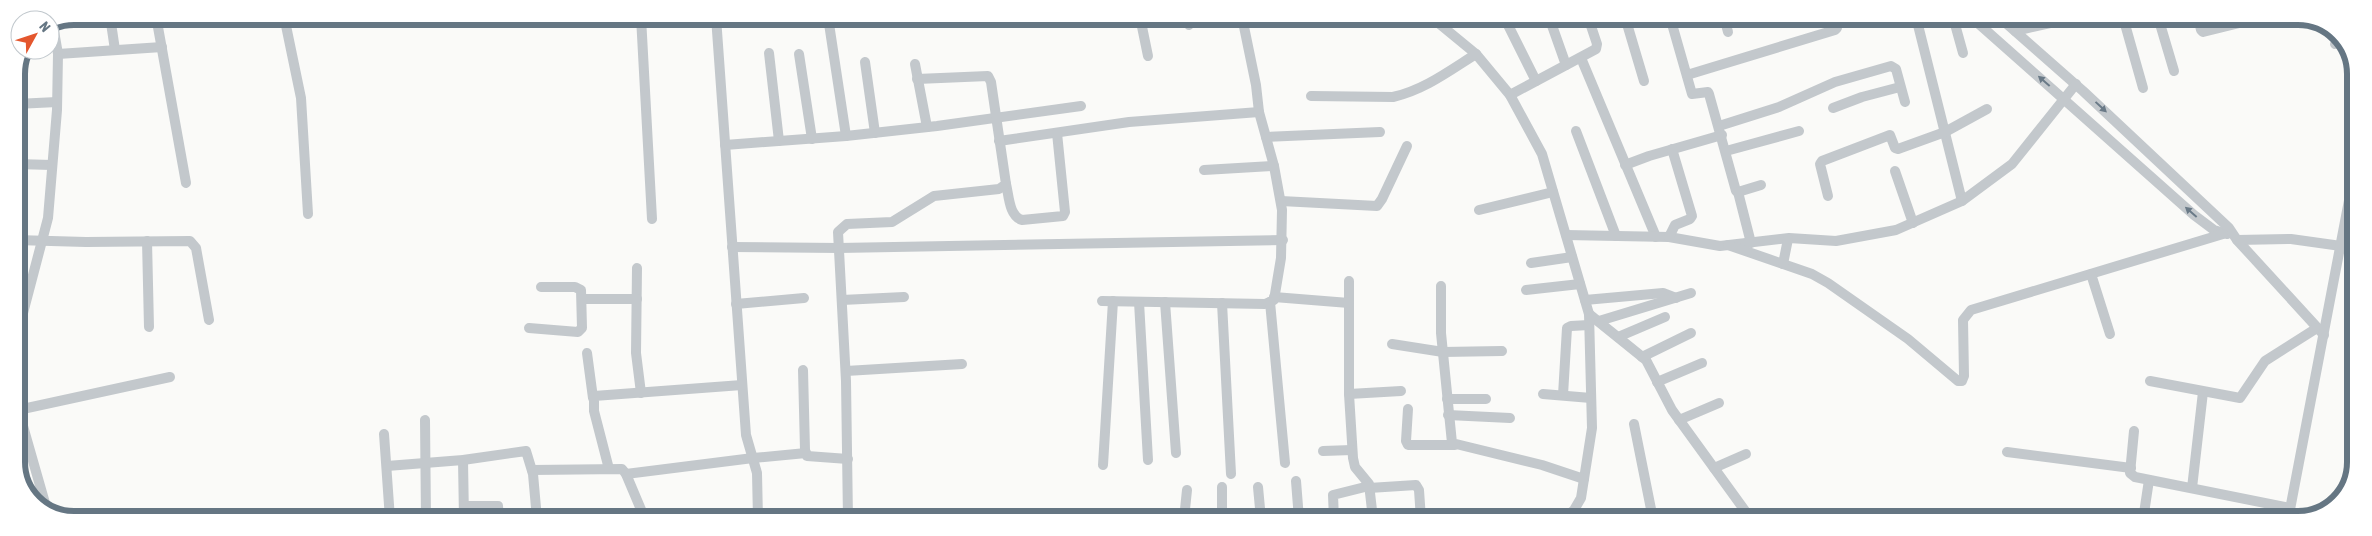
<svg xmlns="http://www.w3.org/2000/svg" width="2372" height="536" font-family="'Asap Condensed',sans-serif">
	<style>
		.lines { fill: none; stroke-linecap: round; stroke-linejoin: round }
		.minor { stroke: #c3c8cc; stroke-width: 10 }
		.oneway { fill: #6a7a87 }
		.rim { fill: none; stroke: #657683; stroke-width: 6 }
	</style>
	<rect width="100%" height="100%" fill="#fafaf8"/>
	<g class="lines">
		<g class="minor">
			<path d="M110 16 115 50"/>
			<path d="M156 16 186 183"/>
			<path d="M284 16 301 98 308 214"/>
			<path d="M641 17 652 219"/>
			<path d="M716 17 746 435 757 473 758 519"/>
			<path d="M828 17 846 136"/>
			<path d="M1140 17 1148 56"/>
			<path d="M1188 17 1189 25"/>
			<path d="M1431 17 1476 54 1510 95 1542 154 1589 314 1592 428 1581 498 1574 510 1563 519"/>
			<path d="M1504 17 1536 81"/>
			<path d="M1549 17 1566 65"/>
			<path d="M1625 17 1644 81"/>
			<path d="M1670 17 1692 94 1708 92 1709 94 1736 191 1738 192 1761 185"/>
			<path d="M1724 17 1728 32"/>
			<path d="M1775 17 1776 21"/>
			<path d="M1916 17 1962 201"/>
			<path d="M1953 17 1963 53"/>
			<path d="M1971 17 2194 215 2214 230 2227 234"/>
			<path d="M1999 17 2083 91 2229 228 2237 240 2324 335"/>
			<path d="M2123 17 2143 88"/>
			<path d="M2158 17 2174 71"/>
			<path d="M2198 17 2201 30 2203 32 2264 17"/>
			<path d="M2015 31 2077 17"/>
			<path d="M2335 44 2339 34"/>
			<path d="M769 53 779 141"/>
			<path d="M58 54 162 47"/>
			<path d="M799 54 812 139"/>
			<path d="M1581 58 1656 237"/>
			<path d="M865 62 875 133"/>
			<path d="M915 64 927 127"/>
			<path d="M1687 75 1835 30 1837 28 1835 17"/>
			<path d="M1510 95 1596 49 1597 44 1588 17"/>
			<path d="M1311 96 1393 97C1424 90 1449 71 1476 54"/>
			<path d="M16 104 57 102"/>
			<path d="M1833 108 1862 97 1900 87"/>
			<path d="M1719 126 1779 107 1835 82 1891 66 1896 69 1905 102"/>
			<path d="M1576 131 1616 236"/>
			<path d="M1266 137 1380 132"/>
			<path d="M999 141 1129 122 1259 112"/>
			<path d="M725 145 846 136 937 126 1081 106"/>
			<path d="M1726 151 1799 131"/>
			<path d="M16 164 52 165"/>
			<path d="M1625 165 1649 156 1722 135"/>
			<path d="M1204 170 1274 166"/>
			<path d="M1895 171 1913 223"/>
			<path d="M1006 184C1009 196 1009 216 1022 220L1063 216 1065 212 1057 133"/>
			<path d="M1738 192 1751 243"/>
			<path d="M1828 196 1820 164 1822 161 1890 135 1895 148 1898 149 1945 132 1987 109"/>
			<path d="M1281 201 1377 206 1382 199 1407 146"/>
			<path d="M1479 210 1553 192"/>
			<path d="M1566 235 1669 237 1720 246 1789 238 1836 241 1896 230 1962 201 2012 164 2076 84"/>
			<path d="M1669 237 1675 225 1690 219 1692 216 1672 149"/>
			<path d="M16 240 86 242 190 241 196 248 209 320"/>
			<path d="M2237 240 2291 239 2341 246"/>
			<path d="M147 241 149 327"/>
			<path d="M1728 245 1812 274 1828 283 1908 339 1958 381H1962L1964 376 1963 320 1971 310 2223 234"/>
			<path d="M732 247 839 248 1283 240"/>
			<path d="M1531 263 1572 257"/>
			<path d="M1783 264 1788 239"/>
			<path d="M637 268 636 353 641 393"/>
			<path d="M2091 274 2110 334"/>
			<path d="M1349 281V394L1353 458 1355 467 1369 484 1373 519"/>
			<path d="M1441 286V333L1452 443 1542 465 1584 479"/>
			<path d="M1526 290 1580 284"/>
			<path d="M1274 297 1349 303"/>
			<path d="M582 299H637"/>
			<path d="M842 300 904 297"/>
			<path d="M1585 300 1663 293 1676 298"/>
			<path d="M1102 301 1265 304 1274 300 1281 258 1282 210 1274 166 1259 112 1256 85 1242 17"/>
			<path d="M1139 302 1148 460"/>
			<path d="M1165 302 1176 453"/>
			<path d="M1270 302 1285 463"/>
			<path d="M1222 303 1231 474"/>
			<path d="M736 304 804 298"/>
			<path d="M1589 314 1646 360 1672 410 1751 519"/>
			<path d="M1599 321 1691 293"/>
			<path d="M529 328 578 332 582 328 581 290 575 287H541"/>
			<path d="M17 336 48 218 57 110 58 54 53 25"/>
			<path d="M1618 337 1665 317"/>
			<path d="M1392 344 1443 352 1502 351"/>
			<path d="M587 353 593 398"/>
			<path d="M1642 357 1691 333"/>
			<path d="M803 370 805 450 807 456 848 459"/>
			<path d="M846 371 962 364"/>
			<path d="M2150 381 2240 398 2265 361 2317 328"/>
			<path d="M1657 382 1702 363"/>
			<path d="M1349 394 1401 391"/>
			<path d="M1543 394 1591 398"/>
			<path d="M1563 395 1567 328 1571 326 1589 325"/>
			<path d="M1447 399H1486"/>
			<path d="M17 405 47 510"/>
			<path d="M1408 409 1406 441 1408 445H1455"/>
			<path d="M18 410 170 377"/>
			<path d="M1448 415 1510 418"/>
			<path d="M425 420 426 519"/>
			<path d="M1679 420 1719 403"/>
			<path d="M1634 424 1653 519"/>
			<path d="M2134 431 2130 473 2135 477 2290 508"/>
			<path d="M384 434 390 519"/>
			<path d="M1323 451 1352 450"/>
			<path d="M2007 452 2131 468"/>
			<path d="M463 460 464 519"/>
			<path d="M1103 465 1113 301"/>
			<path d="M387 466 463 460 526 451 533 474 537 519"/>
			<path d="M1714 468 1746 454"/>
			<path d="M609 469 594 411V396L742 385"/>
			<path d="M532 470 622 469 626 474 645 519"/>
			<path d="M626 474 753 458 806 453"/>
			<path d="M1296 481 1299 519"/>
			<path d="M1222 487V519"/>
			<path d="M1258 487 1261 519"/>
			<path d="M1369 488 1416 485 1419 490 1421 519"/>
			<path d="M2192 488 2203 392"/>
			<path d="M464 506H498L499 519"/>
			<path d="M396 519 426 513"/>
			<path d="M848 519 846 381 838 232 847 224 892 222 934 196 999 189 1006 184 991 82 988 76 917 79"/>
			<path d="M1184 519 1187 490"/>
			<path d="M1334 519 1333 495 1369 486"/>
			<path d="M1632 519 1652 517"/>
			<path d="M2143 520 2149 480"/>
			<path d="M2288 520 2355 169"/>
		</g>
	</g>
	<defs><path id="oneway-solid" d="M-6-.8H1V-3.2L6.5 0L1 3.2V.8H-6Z" transform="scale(1.25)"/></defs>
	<g class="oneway">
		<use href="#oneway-solid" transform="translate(2044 81) rotate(-139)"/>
		<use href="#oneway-solid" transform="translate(2101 107) rotate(43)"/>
		<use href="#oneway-solid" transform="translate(2191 212) rotate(-139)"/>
	</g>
	<path d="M0 0H2372V536H0ZM74 25H2298A49 49 0 0 1 2347 74V462A49 49 0 0 1 2298 511H74A49 49 0 0 1 25 462V74A49 49 0 0 1 74 25Z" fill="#fff" fill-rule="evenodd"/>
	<path class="rim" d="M74 25H2298A49 49 0 0 1 2347 74V462A49 49 0 0 1 2298 511H74A49 49 0 0 1 25 462V74A49 49 0 0 1 74 25Z"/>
	<g transform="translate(35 35) rotate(50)"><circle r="24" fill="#ffffff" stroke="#c1c8cd"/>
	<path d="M0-4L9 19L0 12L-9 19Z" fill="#e4572e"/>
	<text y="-8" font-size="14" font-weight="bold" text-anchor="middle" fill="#657683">N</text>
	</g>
</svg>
